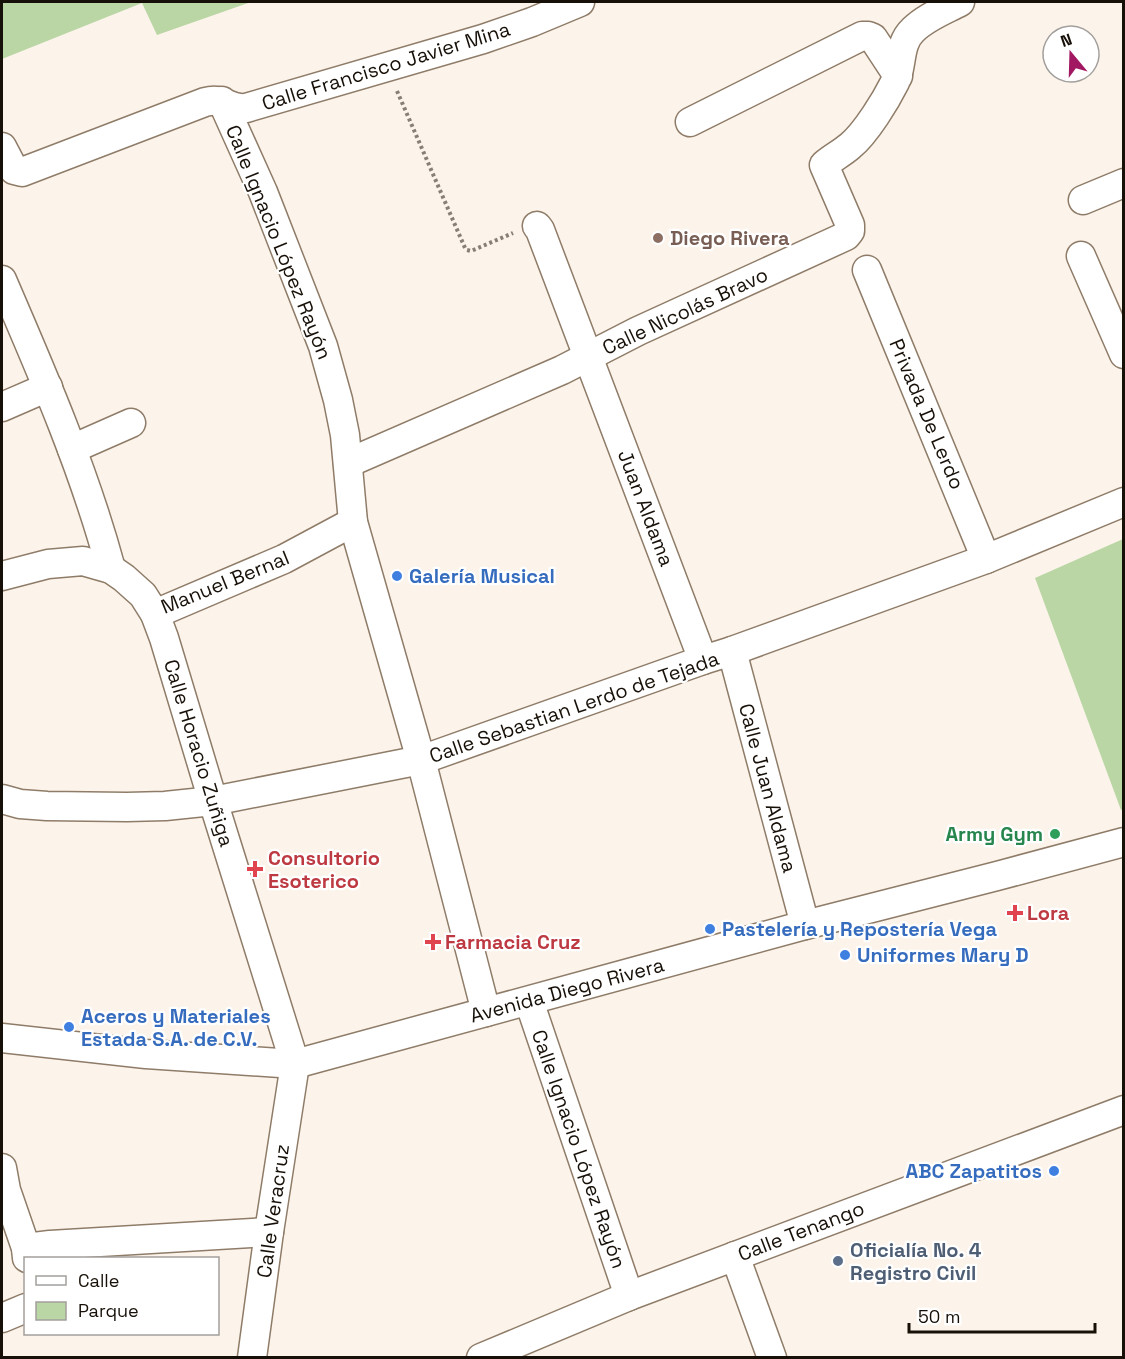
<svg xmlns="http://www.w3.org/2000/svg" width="1125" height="1359" font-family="'Space Grotesk',sans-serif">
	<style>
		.park { fill: #bad6a4 }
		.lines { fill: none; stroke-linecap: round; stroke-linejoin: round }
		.street-casing { stroke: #8f7c68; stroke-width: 31 }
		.path { stroke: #867f76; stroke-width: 4; stroke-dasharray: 3 3; stroke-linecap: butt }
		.street { stroke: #fff; stroke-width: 28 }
		.education-dot { fill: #8d6e63; stroke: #fff; stroke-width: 2 }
		.shop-dot { fill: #3f7fe0; stroke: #fff; stroke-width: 2 }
		.leisure-dot { fill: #2e9e5b; stroke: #fff; stroke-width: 2 }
		.health-dot { fill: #e0444e; stroke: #fff; stroke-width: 2 }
		.service-dot { fill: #5c6f8a; stroke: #fff; stroke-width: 2 }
		.labels { text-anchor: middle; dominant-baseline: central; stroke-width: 4.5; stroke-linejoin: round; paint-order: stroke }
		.street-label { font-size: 20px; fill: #171008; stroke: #fff }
		.education-label { font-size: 20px; font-weight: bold; fill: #785e54; stroke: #fff; text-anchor: start }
		.shop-label { font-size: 20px; font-weight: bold; fill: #366cbe; stroke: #fff; text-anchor: start }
		.leisure-label { font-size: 20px; font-weight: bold; fill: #27864d; stroke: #fff; text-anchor: end }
		.health-label { font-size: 20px; font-weight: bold; fill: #be3a42; stroke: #fff; text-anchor: start }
		.service-label { font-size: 20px; font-weight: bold; fill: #4e5e75; stroke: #fff; text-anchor: start }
	</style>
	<rect width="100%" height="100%" fill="#fcf4eb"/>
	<g class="park">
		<path d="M2 2H251L157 35 142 3 2 59Z"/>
		<path d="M1123 539 1124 809 1121 810 1035 578Z"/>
	</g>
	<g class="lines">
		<g class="street-casing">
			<g id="street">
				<path d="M222 101 263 192 323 346 338 400 345 435 353 522 421 760 486 1012"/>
				<path d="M690 122 862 36H868L873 38 898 76"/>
				<path d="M2 147 14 170 22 172 205 102C226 97 227 110 246 108L483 39 532 22 580 2"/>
				<path d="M1083 200 1124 183"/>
				<path d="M537 226 540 230 703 660"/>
				<path d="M1081 256 1124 354"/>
				<path d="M867 270 986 559"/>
				<path d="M2 280C43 375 84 469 111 569"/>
				<path d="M2 407 48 387"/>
				<path d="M72 449 131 423"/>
				<path d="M348 463 562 370 638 331 846 236 850 231V225L824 165C832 158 842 153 850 146 866 133 886 100 895 82 903 65 898 44 913 30 926 17 945 10 960 2"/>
				<path d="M2 576 48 564 83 561 111 569 124 578 143 595 155 614 164 638 213 801 295 1064 269 1232 252 1358"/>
				<path d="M155 614 284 559 353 522"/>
				<path d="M732 651 805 925"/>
				<path d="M2 799 20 804 47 806 127 807 165 806 213 801 421 760 703 660 732 651 986 559 1124 502"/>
				<path d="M529 1001 629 1296"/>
				<path d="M2 1038 146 1054 295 1064 805 925 997 876 1124 842"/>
				<path d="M2 1168 6 1190 26 1248 27 1258"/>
				<path d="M26 1248 50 1245 269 1232"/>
				<path d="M735 1256 772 1358"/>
				<path d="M2 1318 26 1308"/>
				<path d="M481 1358 629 1296 1124 1110"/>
			</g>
		</g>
		<path class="path" d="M397 91 465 248 467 250 471 251 513 233"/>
		<use href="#street" class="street"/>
	</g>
	<circle class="education-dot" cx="658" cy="238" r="6"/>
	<g class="shop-dot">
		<circle cx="397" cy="576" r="6"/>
		<circle cx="710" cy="929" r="6"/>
		<circle cx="845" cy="955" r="6"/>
		<circle cx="69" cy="1027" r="6"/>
		<circle cx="1054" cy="1171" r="6"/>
	</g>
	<circle class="leisure-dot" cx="1055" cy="834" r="6"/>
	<g class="health-dot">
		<path d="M252 860h6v6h6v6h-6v6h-6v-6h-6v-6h6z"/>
		<path d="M1012 904h6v6h6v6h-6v6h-6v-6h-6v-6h6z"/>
		<path d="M430 933h6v6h6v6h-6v6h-6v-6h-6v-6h6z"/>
	</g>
	<circle class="service-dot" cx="838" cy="1261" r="6"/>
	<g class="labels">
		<g class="street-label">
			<text transform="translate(386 66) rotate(-17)">Calle Francisco Javier Mina</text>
			<text transform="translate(279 242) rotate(68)">Calle Ignacio López Rayón</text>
			<text transform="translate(685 311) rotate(-25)">Calle Nicolás Bravo</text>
			<text transform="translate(927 414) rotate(67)">Privada De Lerdo</text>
			<text transform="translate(646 508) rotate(69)">Juan Aldama</text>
			<text transform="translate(225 582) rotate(-22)">Manuel Bernal</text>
			<text transform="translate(574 707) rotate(-19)">Calle Sebastian Lerdo de Tejada</text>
			<text transform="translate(199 753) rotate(73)">Calle Horacio Zuñiga</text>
			<text transform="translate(768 788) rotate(75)">Calle Juan Aldama</text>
			<text transform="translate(567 990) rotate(-15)">Avenida Diego Rivera</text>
			<text transform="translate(579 1149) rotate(71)">Calle Ignacio López Rayón</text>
			<text transform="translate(273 1211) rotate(-82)">Calle Veracruz</text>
			<text transform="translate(801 1231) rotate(-21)">Calle Tenango</text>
		</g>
		<g class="education-label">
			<text x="670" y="238">Diego Rivera</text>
		</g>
		<g class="shop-label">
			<text x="409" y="576">Galería Musical</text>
			<text x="722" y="929">Pastelería y Repostería Vega</text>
			<text x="857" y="955">Uniformes Mary D</text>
			<text x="81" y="1016">Aceros y Materiales<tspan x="81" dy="23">Estada S.A. de C.V.</tspan></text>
			<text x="1042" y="1171" text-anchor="end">ABC Zapatitos</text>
		</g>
		<g class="leisure-label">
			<text x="1043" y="834">Army Gym</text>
		</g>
		<g class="health-label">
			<text x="268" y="858">Consultorio<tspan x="268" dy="23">Esoterico</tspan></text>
			<text x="1027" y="913">Lora</text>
			<text x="445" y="942">Farmacia Cruz</text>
		</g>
		<g class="service-label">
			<text x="850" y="1250">Oficialía No. 4<tspan x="850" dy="23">Registro Civil</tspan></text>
		</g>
	</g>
	<rect width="1125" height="1359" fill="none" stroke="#171008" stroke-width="6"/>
	<rect x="24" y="1257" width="195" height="78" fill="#ffffff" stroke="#a29f9c" stroke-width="1.5"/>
	<rect x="36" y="1276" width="30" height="9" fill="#ffffff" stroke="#a29f9c" stroke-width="1.5"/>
	<text x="78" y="1287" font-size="18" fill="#171008">Calle</text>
	<rect x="36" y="1302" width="30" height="18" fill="#bad6a4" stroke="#a29f9c" stroke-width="1.5"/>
	<text x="78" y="1317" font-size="18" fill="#171008">Parque</text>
	<g transform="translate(1071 54) rotate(341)"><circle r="28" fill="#ffffff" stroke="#a29f9c" stroke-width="1.5"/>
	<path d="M0-4.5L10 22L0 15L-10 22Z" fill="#a11761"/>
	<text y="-9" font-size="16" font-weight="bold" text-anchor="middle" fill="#171008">N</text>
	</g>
	<path d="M909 1323v9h186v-9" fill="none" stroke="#171008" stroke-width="3"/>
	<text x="918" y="1323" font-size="18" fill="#171008" stroke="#ffffff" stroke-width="4.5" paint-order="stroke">50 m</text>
</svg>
